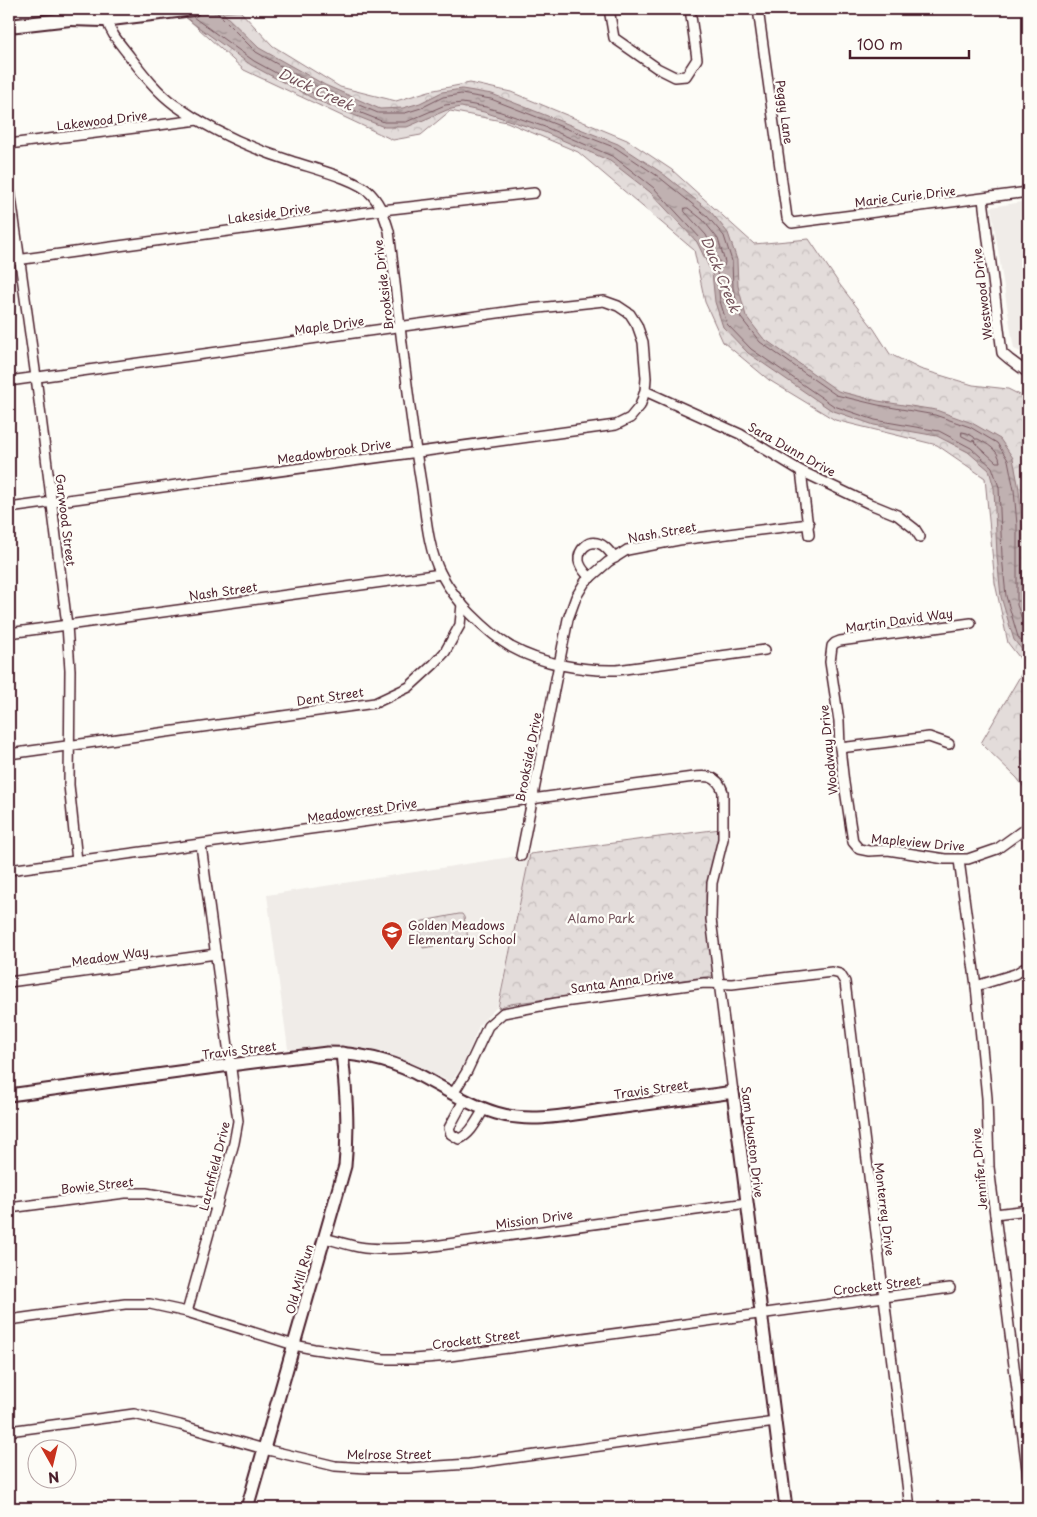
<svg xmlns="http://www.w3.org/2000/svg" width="1037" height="1517" font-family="'Playpen Sans',sans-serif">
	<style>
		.built { fill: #f0ece8 }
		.forest { fill: url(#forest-crowns); stroke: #967e82 }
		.water { fill: url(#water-ripples); stroke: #91777b }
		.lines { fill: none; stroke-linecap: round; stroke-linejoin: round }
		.shore { stroke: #795961; stroke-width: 1 }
		.minor-casing { stroke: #4a1f2b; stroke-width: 12 }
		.tertiary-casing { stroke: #4a1f2b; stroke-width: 15 }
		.secondary-casing { stroke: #4a1f2b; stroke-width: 16 }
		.minor { stroke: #fdfcf7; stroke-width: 9 }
		.tertiary { stroke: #fdfcf7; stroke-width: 11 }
		.secondary { stroke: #fdfcf7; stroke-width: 12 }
		.labels { text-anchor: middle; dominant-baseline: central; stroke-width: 4.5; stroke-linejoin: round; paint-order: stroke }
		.street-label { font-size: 12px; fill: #4a1f2b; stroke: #fdfcf7 }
		.park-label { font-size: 12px; fill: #704e57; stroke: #fdfcf7 }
		.poi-label { font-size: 12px; fill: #4a1f2b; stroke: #fdfcf7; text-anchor: start }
		.water-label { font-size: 14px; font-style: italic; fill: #73525a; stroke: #fdfcf7 }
	</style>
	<defs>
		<pattern id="forest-crowns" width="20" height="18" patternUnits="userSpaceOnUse" patternTransform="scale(1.25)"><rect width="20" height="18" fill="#e3dcda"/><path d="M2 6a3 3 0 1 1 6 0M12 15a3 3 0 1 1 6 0" fill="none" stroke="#c4bcbb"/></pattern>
		<pattern id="water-ripples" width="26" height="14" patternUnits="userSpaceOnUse" patternTransform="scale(1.25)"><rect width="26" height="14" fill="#c0b1b1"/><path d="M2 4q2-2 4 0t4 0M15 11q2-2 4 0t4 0" fill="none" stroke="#9e8f90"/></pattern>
	</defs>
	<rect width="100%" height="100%" fill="#fdfcf7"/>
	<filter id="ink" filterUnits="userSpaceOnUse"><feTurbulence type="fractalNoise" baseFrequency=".02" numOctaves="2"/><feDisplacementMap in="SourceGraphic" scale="10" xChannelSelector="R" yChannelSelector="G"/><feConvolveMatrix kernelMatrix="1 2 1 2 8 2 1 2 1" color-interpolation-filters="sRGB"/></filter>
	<g filter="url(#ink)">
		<g class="built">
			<path d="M1028 201V355L1014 349 991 207Z"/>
			<path d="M530 854 497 1007 480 1024 463 1065 451 1082 389 1054 356 1047 288 1049 267 895Z"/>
		</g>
		<g class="forest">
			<path d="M240 11 273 46 340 87 396 101 429 91 470 83 511 92 627 140 672 170 754 244 809 239 840 285 874 329 890 354 920 369 973 385 1008 389 1028 399V793L1017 778 981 743 1026 666 1008 643 995 583 985 478 937 445 835 420 769 380 723 342 705 302 694 250 578 152 507 122 450 111 421 135 393 140 244 70 186 17Z"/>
			<path d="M720 829 706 895 707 918 714 973 712 976 510 1004 498 1008 530 854Z"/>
			<path d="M459 914H462L464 917 468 938 466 941 423 948 419 923 423 921Z"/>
		</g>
		<path class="water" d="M175 9H219L259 48 325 85 380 109 403 108 420 103 442 92 462 89 492 94 618 144 662 173 711 212 728 233 737 260 738 286 746 316 763 338 838 391 878 401 936 410 972 423 1000 439 1013 458 1019 489 1022 524V605L1028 623V657L1014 640 1001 597 997 556 994 488 989 470 968 452 937 436 874 425 831 410 748 353 723 327 715 302 712 273 697 242 650 192 610 161 544 132 484 112 461 107 447 110 407 127H384L316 100 251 65 194 24Z"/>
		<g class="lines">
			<g class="shore">
				<path d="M216 9 218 14 256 52 323 90 378 113H405L421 108 443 97 461 94 491 99 616 148 659 177 707 216 724 236 732 261 733 288 741 318 760 342 836 395 878 405 935 415 970 427 997 443 1008 460 1014 490 1017 525V605L1022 619 1024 622H1028"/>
				<path d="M193 17 254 61 318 96 384 122H406L445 105 462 103 486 107 545 127 614 157 654 188 701 239 717 271 720 301 727 324 751 349 834 406 875 420 939 431 971 448 992 467 999 487 1002 556 1006 596 1018 637 1028 650"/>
				<path d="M685 208H688L703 220 718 239 725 262 724 266 721 265 706 235 685 212Z"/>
				<path d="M962 432 967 433 974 437 975 439H978C987 444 999 450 1000 462H996L975 443 974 440 972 441 962 436Z"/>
			</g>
			<g class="minor-casing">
				<g id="minor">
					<path d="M609 9 614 38 657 68 675 77 686 76 697 59 690 9"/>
					<path d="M758 9 787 218 792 223 1028 192"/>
					<path d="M107 20C111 35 122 46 131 58 144 75 158 93 175 105 210 130 250 148 291 161 311 168 358 179 371 194 381 205 385 218 389 231 399 315 407 399 421 483 426 513 427 547 441 574 449 589 459 602 471 614 483 626 496 638 511 647 541 664 584 671 617 670L765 650"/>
					<path d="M9 144 198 120"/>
					<path d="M9 183 36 377 67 625 70 670 69 785 77 861"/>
					<path d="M983 199 1002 353 1009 359 1028 373"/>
					<path d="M9 261 382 210 534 193"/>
					<path d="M9 381 520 310 604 301 618 306 630 314 637 325 643 342 646 378 645 391 640 406 630 418 616 425 9 508"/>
					<path d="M645 391 740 434 801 471 870 504 897 515 915 529 920 537"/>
					<path d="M801 471 809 535"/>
					<path d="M590 578C586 573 580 568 579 561 578 550 588 539 600 544 606 546 610 553 615 558"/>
					<path d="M971 623 840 641 835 643 832 646 830 662 839 721 840 748 844 783 853 842 859 849 869 851 888 850 945 859H968L997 849 1026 828"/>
					<path d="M9 633 441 574"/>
					<path d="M840 748 929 737 949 744"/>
					<path d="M9 754 375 703 409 687 434 664 445 652 460 625 462 604"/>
					<path d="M521 856 568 619 576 597 585 582 608 562 627 550 679 540 809 524"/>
					<path d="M959 860 976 986 987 1098 989 1167 1028 1477"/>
					<path d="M9 870 686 778C702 776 717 772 723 792V839L712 883 711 919 733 1092"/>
					<path d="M9 982 216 954"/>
					<path d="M976 986 1015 974 1028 966"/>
					<path d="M453 1094 467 1071 488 1026 503 1013 556 1003 704 983 732 984 832 972 840 974 845 982 910 1508"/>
					<path d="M464 1100 449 1128 451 1134 459 1139C471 1134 477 1120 484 1109"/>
					<path d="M9 1208 125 1193H146L217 1205"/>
					<path d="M995 1214 1028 1210"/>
					<path d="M325 1238C336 1241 348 1245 359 1247 381 1251 404 1248 426 1247L747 1203"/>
					<path d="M187 1312 234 1143 238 1121 201 845"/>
					<path d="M9 1320 125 1304H150L187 1312 294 1345 314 1349 384 1359H413L450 1356 950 1288"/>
					<path d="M9 1431 134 1414 180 1425 264 1449 335 1466 367 1468H408L469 1464 775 1422"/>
				</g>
			</g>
			<g class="tertiary-casing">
				<g id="tertiary">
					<path d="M9 1095 230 1065 327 1053C358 1053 388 1060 415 1073 442 1087 467 1104 496 1113 531 1124 574 1114 609 1109 651 1103 692 1098 733 1092L786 1508"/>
					<path d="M247 1508 345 1166C349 1126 346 1092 342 1053"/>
				</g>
			</g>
			<g class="secondary-casing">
				<g id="secondary">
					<path d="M70 19 103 20 193 9"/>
					<path d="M9 26 70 19 110 9"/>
				</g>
			</g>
			<use href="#minor" class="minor"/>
			<use href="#tertiary" class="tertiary"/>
			<use href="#secondary" class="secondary"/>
		</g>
	</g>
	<defs>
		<g id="school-pin" transform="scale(1.125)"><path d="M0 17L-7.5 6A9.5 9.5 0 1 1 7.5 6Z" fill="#c8321e" stroke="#fdfcf7"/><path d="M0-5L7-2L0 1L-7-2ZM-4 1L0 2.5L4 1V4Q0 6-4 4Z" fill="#fff"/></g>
	</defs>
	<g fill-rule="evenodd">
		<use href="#school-pin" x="392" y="932"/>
	</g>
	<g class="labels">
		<g class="street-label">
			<text transform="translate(785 112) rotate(82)">Peggy Lane</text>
			<text transform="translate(102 120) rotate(-7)">Lakewood Drive</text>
			<text transform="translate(905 196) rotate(-7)">Marie Curie Drive</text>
			<text transform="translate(269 213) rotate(-8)">Lakeside Drive</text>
			<text transform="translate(383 285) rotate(-97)">Brookside Drive</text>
			<text transform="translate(982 294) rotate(-97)">Westwood Drive</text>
			<text transform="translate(329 325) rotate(-8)">Maple Drive</text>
			<text transform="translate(792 449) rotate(29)">Sara Dunn Drive</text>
			<text transform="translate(334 451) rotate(-8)">Meadowbrook Drive</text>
			<text transform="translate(66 520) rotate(83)">Garwood Street</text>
			<text transform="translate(662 532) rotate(-10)">Nash Street</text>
			<text transform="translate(223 591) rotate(-8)">Nash Street</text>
			<text transform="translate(899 620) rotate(-8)">Martin David Way</text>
			<text transform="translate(330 696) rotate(-8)">Dent Street</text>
			<text transform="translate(828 750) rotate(-96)">Woodway Drive</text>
			<text transform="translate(528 757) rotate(-79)">Brookside Drive</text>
			<text transform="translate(362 810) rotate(-8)">Meadowcrest Drive</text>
			<text transform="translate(918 842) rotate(5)">Mapleview Drive</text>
			<text transform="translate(110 956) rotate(-8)">Meadow Way</text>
			<text transform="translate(622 981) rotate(-8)">Santa Anna Drive</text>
			<text transform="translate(239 1050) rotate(-7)">Travis Street</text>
			<text transform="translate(651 1089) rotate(-8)">Travis Street</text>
			<text transform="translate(753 1142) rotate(83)">Sam Houston Drive</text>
			<text transform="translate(214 1166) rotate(-76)">Larchfield Drive</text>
			<text transform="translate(979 1169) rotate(-95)">Jennifer Drive</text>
			<text transform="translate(97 1185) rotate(-6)">Bowie Street</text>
			<text transform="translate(885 1209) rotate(83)">Monterrey Drive</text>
			<text transform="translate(534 1219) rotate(-8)">Mission Drive</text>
			<text transform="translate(299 1279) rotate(-74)">Old Mill Run</text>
			<text transform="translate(877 1285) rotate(-7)">Crockett Street</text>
			<text transform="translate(476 1339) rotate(-7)">Crockett Street</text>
			<text x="389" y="1454">Melrose Street</text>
		</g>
		<g class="park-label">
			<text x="601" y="918">Alamo Park</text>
		</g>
		<g class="poi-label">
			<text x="408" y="925">Golden Meadows<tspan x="408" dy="14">Elementary School</tspan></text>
		</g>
		<g class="water-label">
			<text transform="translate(316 89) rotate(25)">Duck Creek</text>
			<text transform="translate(721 274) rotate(68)">Duck Creek</text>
		</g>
	</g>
	<rect width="1037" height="1517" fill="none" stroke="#fdfcf7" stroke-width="30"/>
	<rect x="15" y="15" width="1007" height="1487" fill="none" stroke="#4a1f2b" stroke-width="2" filter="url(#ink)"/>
	<g transform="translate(52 1464) rotate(172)"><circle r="24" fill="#fdfcf7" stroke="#b5a4a5"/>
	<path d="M0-4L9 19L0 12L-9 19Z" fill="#c8321e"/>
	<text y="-8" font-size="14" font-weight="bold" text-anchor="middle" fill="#4a1f2b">N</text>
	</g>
	<path d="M850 50v8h119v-8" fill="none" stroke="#4a1f2b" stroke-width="2.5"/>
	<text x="857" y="50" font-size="15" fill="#4a1f2b" stroke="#fdfcf7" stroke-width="4" paint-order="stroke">100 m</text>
</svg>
